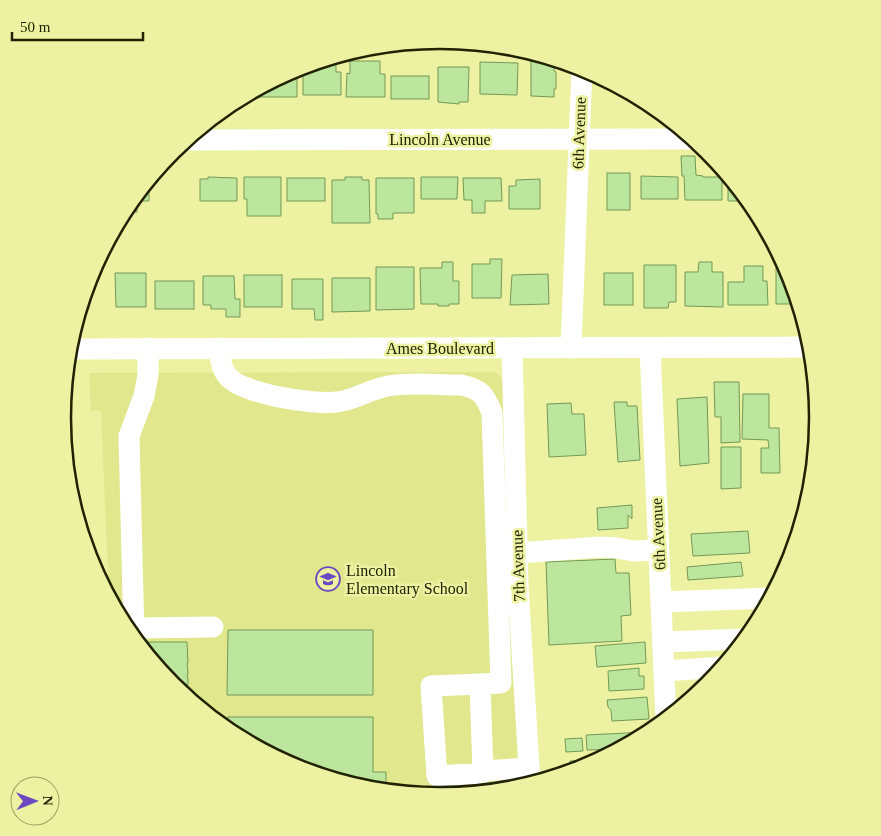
<svg xmlns="http://www.w3.org/2000/svg" width="881" height="836" font-family="Georgia,serif">
	<style>
		.built { fill: #e0e78d }
		.building { fill: #bce59d; stroke: #749956 }
		.lines { fill: none; stroke-linecap: round; stroke-linejoin: round }
		.minor { stroke: #fff; stroke-width: 21 }
		.labels { text-anchor: middle; dominant-baseline: central; stroke-width: 5; stroke-linejoin: round; paint-order: stroke }
		.street-label { font-size: 16px; fill: #212202; stroke: #ecf2a1 }
		.poi-label { font-size: 16px; fill: #212202; stroke: #ecf2a1; text-anchor: start }
		.rim { fill: none; stroke: #212202; stroke-width: 2.5 }
	</style>
	<rect width="100%" height="100%" fill="#ecf2a1"/>
	<path class="built" d="M496 372 503 380 520 787 440 796 366 789 296 767 230 732 173 685 126 628 109 597 101 411H91L89 373Z"/>
	<g class="building">
		<path d="M327 59H336V72H341V95H303V72H307V65Z"/>
		<path d="M531 59H554V71L556 72V89H554V97L531 96Z"/>
		<path d="M350 61H380V74H385V97H346L347 73 350 74Z"/>
		<path d="M480 62 518 63 517 95 480 94Z"/>
		<path d="M438 67H469L468 102H459V104L438 102Z"/>
		<path d="M295 69V74H297V97H259V88Z"/>
		<rect x="391" y="76" width="38" height="23"/>
		<path d="M616 85 632 94H616Z"/>
		<path d="M681 156H695L696 175 703 176V177H722V200H685L684 176H682Z"/>
		<rect x="607" y="173" width="23" height="37"/>
		<path d="M641 176 678 177V199H641Z"/>
		<path d="M208 177 237 178V201H200V179H208Z"/>
		<path d="M244 177H281V216H247V199H244Z"/>
		<path d="M345 177H362V180H369L370 223H332V180H345Z"/>
		<path d="M421 177H458L457 199H421Z"/>
		<rect x="287" y="178" width="38" height="23"/>
		<path d="M376 178H414V213H393V219H378V214H376Z"/>
		<path d="M463 178H501L502 201H485V213H472V200H464Z"/>
		<path d="M728 178H731L749 201H728Z"/>
		<path d="M540 179V209H509V186H516V180Z"/>
		<path d="M149 180V201H137V212H124Z"/>
		<path d="M490 259H502L501 298H472V264H490Z"/>
		<path d="M776 260H783L790 274 799 304H776Z"/>
		<path d="M442 262H453V281H459V304H449V306H438V304H421L420 268H442Z"/>
		<path d="M699 262H712V272H723V307L685 306V272H698Z"/>
		<path d="M644 265H676V302H669L668 308H644Z"/>
		<path d="M744 266H763V281H767L768 305H728V282H744Z"/>
		<path d="M376 267H414V309L376 310Z"/>
		<path d="M115 273H146V307H116Z"/>
		<rect x="604" y="273" width="29" height="32"/>
		<path d="M548 274 549 304 510 305 512 275Z"/>
		<rect x="244" y="275" width="38" height="32"/>
		<path d="M203 276H234L235 299H240V317H226V309H211V305H203Z"/>
		<path d="M332 278H370V311L332 312Z"/>
		<path d="M292 279H323V320H315L314 309H292Z"/>
		<path d="M89 280V308H81Z"/>
		<rect x="155" y="281" width="39" height="28"/>
		<path d="M714 382H739L740 442 721 443V417H715Z"/>
		<path d="M743 394H769V428H779L780 473H761V448H769L768 440 742 439Z"/>
		<path d="M707 397 709 463 680 466 677 399Z"/>
		<path d="M614 402H627V406H637L640 460 618 462Z"/>
		<path d="M571 403 572 414H584L586 455 549 457 547 404Z"/>
		<path d="M721 447H741V488L721 489Z"/>
		<path d="M632 505V519L628 515V528L598 530 597 508Z"/>
		<path d="M748 531 750 553 693 556 691 534Z"/>
		<path d="M615 559 616 573H629L631 615 621 616 622 641 549 645 546 562Z"/>
		<path d="M741 562 743 576 688 580 687 567Z"/>
		<path d="M228 630H373V695H227Z"/>
		<path d="M145 642H187L188 663H187L188 672 187 678H188V682L187 688H189V692H187V697L173 685 144 650Z"/>
		<path d="M645 642 646 663 597 667 595 646Z"/>
		<path d="M639 668V676H644V689L609 691 608 671Z"/>
		<path d="M647 697 649 719 612 721 611 710 608 707 607 700Z"/>
		<path d="M228 717H373V772H386V788L366 789 296 767 230 732 228 730Z"/>
		<path d="M646 732V735L619 749 587 750 586 735Z"/>
		<path d="M582 738 583 751 566 752 565 739Z"/>
		<path d="M601 759 585 767 570 772V761Z"/>
	</g>
	<g class="lines">
		<g class="minor">
			<path d="M187 140 693 139"/>
			<path d="M218 348C220 356 221 367 226 374 237 394 315 405 337 402 355 400 370 389 388 386 412 382 437 385 461 385 481 389 485 395 492 413L501 683 480 684 483 773 437 776 431 686 480 684"/>
			<path d="M512 348 518 586 530 784"/>
			<path d="M571 348 582 68"/>
			<path d="M650 348 666 719"/>
			<path d="M69 349 812 347"/>
			<path d="M517 553 600 547 617 548 633 551 659 550"/>
			<path d="M661 602 771 598"/>
			<path d="M133 628 213 627"/>
			<path d="M134 637 129 436 144 396 148 375V348"/>
			<path d="M663 642 746 639"/>
			<path d="M664 671 723 667"/>
			<path d="M483 771 529 768"/>
		</g>
	</g>
	<defs>
		<g id="school-ring" transform="scale(1.25)"><circle r="9.5" fill="#ecf2a1" stroke="#6c49c1" stroke-width="1.5"/><path d="M0-5L7-2L0 1L-7-2ZM-4 1L0 2.5L4 1V4Q0 6-4 4Z" fill="#6c49c1"/></g>
	</defs>
	<g fill-rule="evenodd">
		<use href="#school-ring" x="328" y="579"/>
	</g>
	<g class="labels">
		<g class="street-label">
			<text transform="translate(579 133) rotate(-88)">6th Avenue</text>
			<text x="440" y="139">Lincoln Avenue</text>
			<text x="440" y="348">Ames Boulevard</text>
			<text transform="translate(658 534) rotate(-93)">6th Avenue</text>
			<text transform="translate(518 566) rotate(-92)">7th Avenue</text>
		</g>
		<g class="poi-label">
			<text x="346" y="570">Lincoln<tspan x="346" dy="18">Elementary School</tspan></text>
		</g>
	</g>
	<path d="M0 0H881V836H0ZM71 418a369 369 0 1 1 738 0a369 369 0 1 1-738 0Z" fill="#ecf2a1" fill-rule="evenodd"/>
	<path class="rim" d="M71 418a369 369 0 1 1 738 0a369 369 0 1 1-738 0Z"/>
	<g transform="translate(35 801) rotate(89)"><circle r="24" fill="#ecf2a1" stroke="#9b9f61"/>
	<path d="M0-4L9 19L0 12L-9 19Z" fill="#6c49c1"/>
	<text y="-8" font-size="14" font-weight="bold" text-anchor="middle" fill="#212202">N</text>
	</g>
	<path d="M12 32v8h131v-8" fill="none" stroke="#212202" stroke-width="2.5"/>
	<text x="20" y="32" font-size="15" fill="#212202" stroke="#ecf2a1" stroke-width="4" paint-order="stroke">50 m</text>
</svg>
